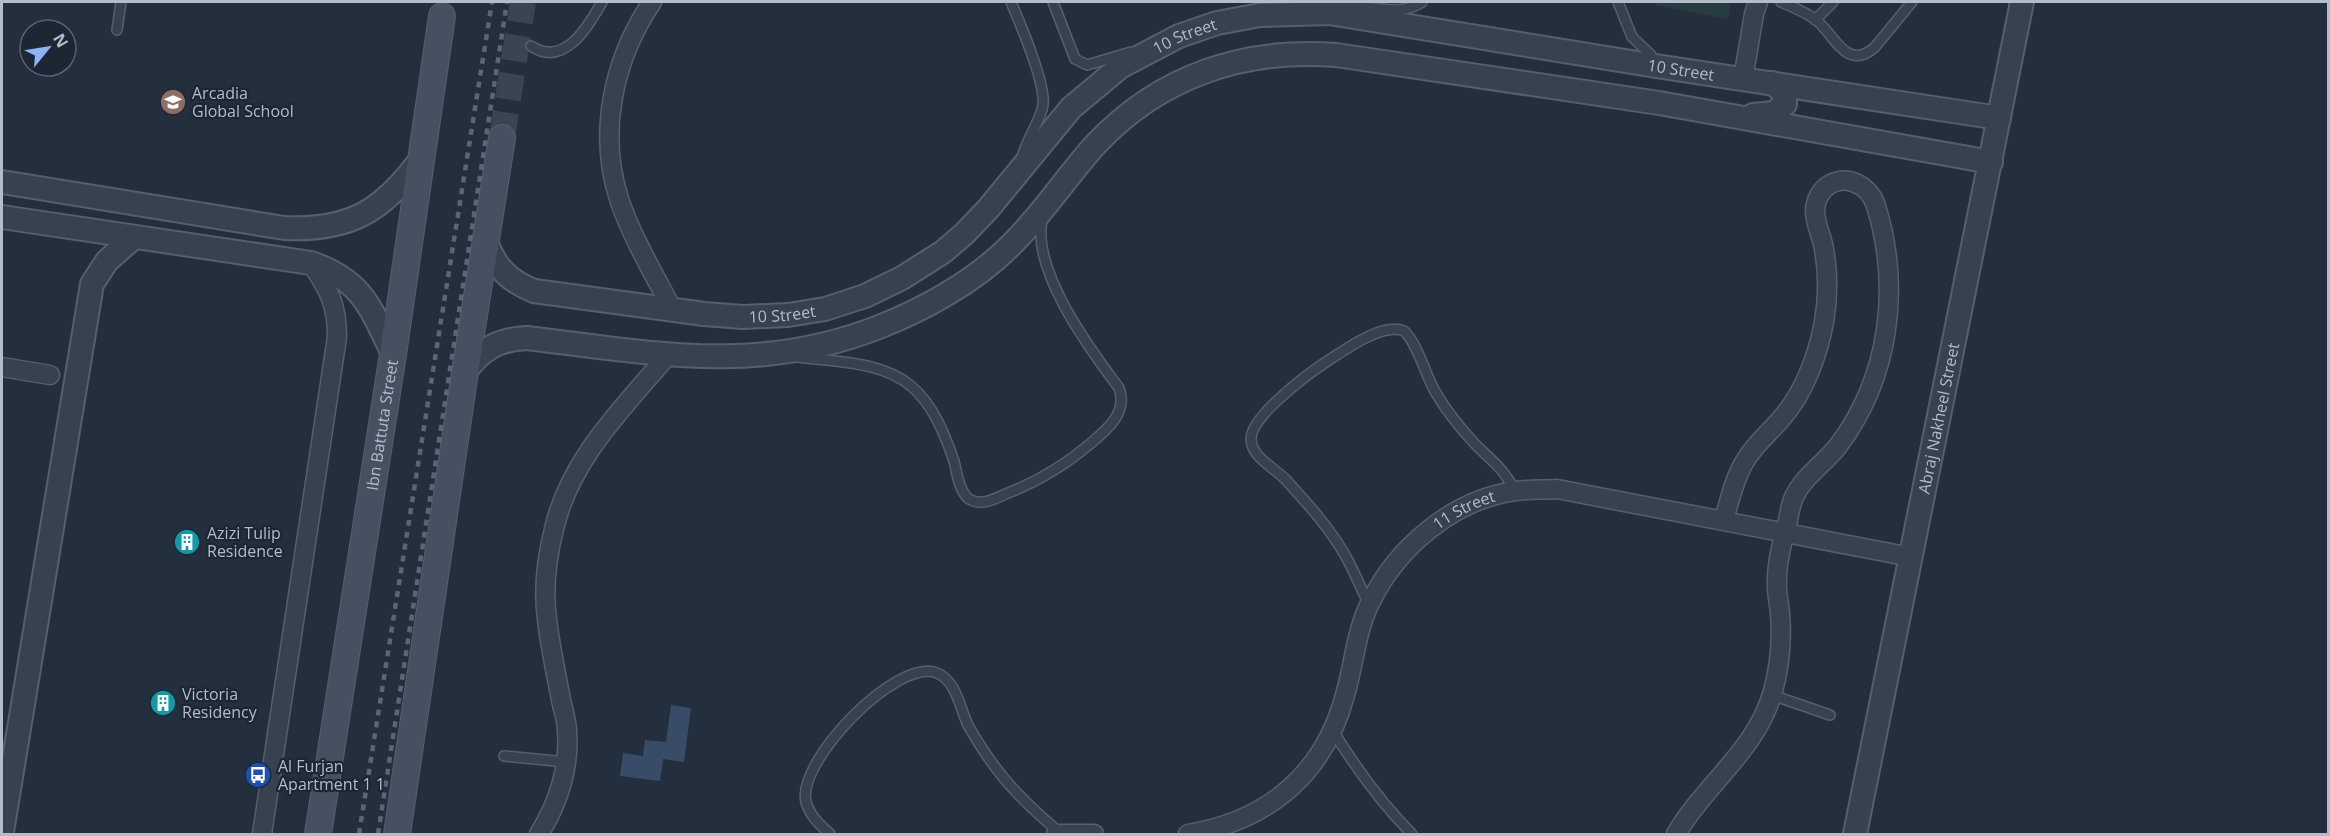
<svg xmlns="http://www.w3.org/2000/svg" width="2330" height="836" font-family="'Open Sans',sans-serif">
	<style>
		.green { fill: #263c3f }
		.water { fill: #394c67 }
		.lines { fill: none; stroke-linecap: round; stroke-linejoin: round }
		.secondary-tunnel { stroke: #3a4453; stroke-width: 26; stroke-dasharray: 26 13; stroke-linecap: butt }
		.service-casing { stroke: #565f6c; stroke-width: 12 }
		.minor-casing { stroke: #565f6c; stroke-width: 21 }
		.tertiary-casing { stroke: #565f6c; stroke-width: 26 }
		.secondary-casing { stroke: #565f6c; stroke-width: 28 }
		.service { stroke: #38414e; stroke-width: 9 }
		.minor { stroke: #38414e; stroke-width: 18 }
		.tertiary { stroke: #38414e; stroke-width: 22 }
		.secondary { stroke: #465061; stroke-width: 26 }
		.rail { stroke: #5a6575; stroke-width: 4.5; stroke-dasharray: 6 6; stroke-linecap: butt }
		.labels { text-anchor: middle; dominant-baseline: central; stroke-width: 4.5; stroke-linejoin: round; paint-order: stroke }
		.street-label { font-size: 16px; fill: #b4bcc9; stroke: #1d2633 }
		.poi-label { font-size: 16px; fill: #b4bcc9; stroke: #1d2633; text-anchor: start }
	</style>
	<rect width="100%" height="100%" fill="#242f3e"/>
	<path class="green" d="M1657 2H1731L1728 19 1656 5Z"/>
	<path class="water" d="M671 705 691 708 684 762 663 759 660 781 620 776 623 753 643 756 645 740 666 742Z"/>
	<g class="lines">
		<path class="secondary-tunnel" d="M502 138 523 2"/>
		<g class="service-casing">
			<g id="service">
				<path d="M1011 2C1020 23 1046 83 1043 105 1040 123 1026 139 1022 158"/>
				<path d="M1053 2 1075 59 1087 65 1131 52"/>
				<path d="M1618 2 1632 37 1651 55 1655 64"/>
				<path d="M1781 2C1793 7 1805 12 1815 19 1834 33 1846 73 1875 47L1912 2"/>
				<path d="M1337 8C1365 0 1396 20 1422 2"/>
				<path d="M1815 20 1833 2"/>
				<path d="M117 30 121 2"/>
				<path d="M531 46C564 68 588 27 602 2"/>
				<path d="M798 357C835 362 881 361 911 386 933 404 945 435 954 461 957 473 959 491 969 499 982 507 996 498 1008 493 1039 481 1065 465 1090 444 1108 429 1128 412 1119 388 1089 348 1032 271 1042 220"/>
				<path d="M1369 605C1361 588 1354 571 1345 555 1329 527 1307 503 1286 480 1275 468 1251 457 1251 439 1251 416 1308 374 1326 362 1345 350 1382 322 1404 331 1417 342 1426 377 1436 393 1447 412 1461 429 1476 445 1494 463 1503 468 1515 491"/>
				<path d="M1772 695 1830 715"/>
				<path d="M1333 731C1356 768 1381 803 1412 834"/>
				<path d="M504 756 566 762"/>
				<path d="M830 834C820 825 810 816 806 802 796 762 897 657 937 673 957 681 960 710 969 727 996 774 1019 798 1060 833"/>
			</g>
		</g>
		<g class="minor-casing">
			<g id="minor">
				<path d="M652 2C613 60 597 134 620 202 633 239 654 274 672 309"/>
				<path d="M1743 79 1754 14 1758 2"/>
				<path d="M2 367 50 375"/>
				<path d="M262 834 337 337C337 304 329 290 311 263"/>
				<path d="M539 834C558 804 570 767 567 731 567 721 563 710 561 700 556 673 550 646 547 619 543 590 547 557 554 529 570 459 623 408 668 355"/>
				<path d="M1056 834H1094"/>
				<path id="s1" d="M1188 834C1268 821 1324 774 1345 695 1354 665 1356 631 1370 603 1397 547 1454 499 1516 491 1530 489 1544 490 1557 489L1911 557"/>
				<path d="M1676 834C1705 784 1757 750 1773 691 1780 666 1782 639 1780 613 1779 602 1776 591 1777 580 1777 561 1782 542 1787 525 1789 516 1790 506 1794 497 1803 477 1824 464 1838 446 1890 377 1901 287 1876 206 1869 183 1841 171 1823 190 1818 196 1815 204 1815 211 1815 224 1822 236 1824 249 1828 272 1828 299 1824 322 1818 355 1804 393 1781 419 1769 433 1755 444 1745 461 1734 479 1730 500 1724 519"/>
			</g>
		</g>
		<g class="tertiary-casing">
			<g id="tertiary">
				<path d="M1753 115 1774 113 1785 104C1785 93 1781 89 1772 83"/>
				<path d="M2 182 284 228C350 231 383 211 421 159"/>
				<path d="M2 217 311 263C363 281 370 307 393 354"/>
				<path id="s2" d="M486 242C495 267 509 281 534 291L704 314 743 317 788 315 825 309 865 296 902 278 943 252 964 234 988 209 1071 108 1120 67 1179 36 1217 23 1260 15 1329 13 1656 66 1999 118"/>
				<path d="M465 372C481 349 499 339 527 338 652 353 757 375 879 327 925 309 975 281 1010 246 1042 215 1066 177 1096 144 1160 76 1244 48 1336 55L1659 103 1991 162"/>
				<path d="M2 832 92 284 107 261 133 238"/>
				<path id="s3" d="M1855 834 2022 2"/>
			</g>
		</g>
		<g class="secondary-casing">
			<g id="secondary">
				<path id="s4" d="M318 834 393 354 442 16"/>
				<path d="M397 834 465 372 502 138"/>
			</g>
		</g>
		<use href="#service" class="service"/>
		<use href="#minor" class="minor"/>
		<use href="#tertiary" class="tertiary"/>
		<use href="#secondary" class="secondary"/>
		<g class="rail">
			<path d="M359 834 492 2"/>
			<path d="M378 834 507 2"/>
		</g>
	</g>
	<defs>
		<g id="school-disc" transform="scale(1.35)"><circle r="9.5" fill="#8d6e63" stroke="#1d2633"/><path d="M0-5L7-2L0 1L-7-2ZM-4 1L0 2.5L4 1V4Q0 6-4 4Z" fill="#fff"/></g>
		<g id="building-disc" transform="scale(1.35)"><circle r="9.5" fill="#0f9aa8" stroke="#1d2633"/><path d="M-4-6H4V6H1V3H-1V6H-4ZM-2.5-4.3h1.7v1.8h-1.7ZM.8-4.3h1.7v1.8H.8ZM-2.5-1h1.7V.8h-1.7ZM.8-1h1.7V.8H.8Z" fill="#fff"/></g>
		<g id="bus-disc" transform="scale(1.35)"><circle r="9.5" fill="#1a4fb4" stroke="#1d2633"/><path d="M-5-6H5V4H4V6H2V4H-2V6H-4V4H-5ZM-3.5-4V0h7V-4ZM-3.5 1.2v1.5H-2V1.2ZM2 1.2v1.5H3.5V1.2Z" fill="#fff"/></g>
	</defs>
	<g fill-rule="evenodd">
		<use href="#school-disc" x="173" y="102"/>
		<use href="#building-disc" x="187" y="542"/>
		<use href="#building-disc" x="163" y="703"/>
		<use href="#bus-disc" x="258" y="775"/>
	</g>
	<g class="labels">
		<g class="street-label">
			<text stroke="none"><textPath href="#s2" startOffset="825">10 Street</textPath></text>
			<text stroke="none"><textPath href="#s2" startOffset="1329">10 Street</textPath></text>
			<text stroke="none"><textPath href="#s2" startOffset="321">10 Street</textPath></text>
			<text stroke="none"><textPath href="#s3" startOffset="424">Abraj Nakheel Street</textPath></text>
			<text stroke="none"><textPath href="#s4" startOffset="414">Ibn Battuta Street</textPath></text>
			<text stroke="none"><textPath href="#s1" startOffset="454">11 Street</textPath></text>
		</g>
		<g class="poi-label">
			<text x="192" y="93">Arcadia<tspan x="192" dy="18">Global School</tspan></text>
			<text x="207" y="533">Azizi Tulip<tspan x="207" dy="18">Residence</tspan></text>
			<text x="182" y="694">Victoria<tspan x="182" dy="18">Residency</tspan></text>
			<text x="278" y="766">Al Furjan<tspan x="278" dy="18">Apartment 1 1</tspan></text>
		</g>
	</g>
	<rect width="2330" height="836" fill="none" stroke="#b4bcc9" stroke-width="6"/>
	<g transform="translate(48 48) rotate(60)"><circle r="28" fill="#1d2633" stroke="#59626f" stroke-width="1.5"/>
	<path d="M0-4.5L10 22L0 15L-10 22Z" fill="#8ab4f8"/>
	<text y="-9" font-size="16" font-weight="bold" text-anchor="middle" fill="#b4bcc9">N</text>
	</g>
</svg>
